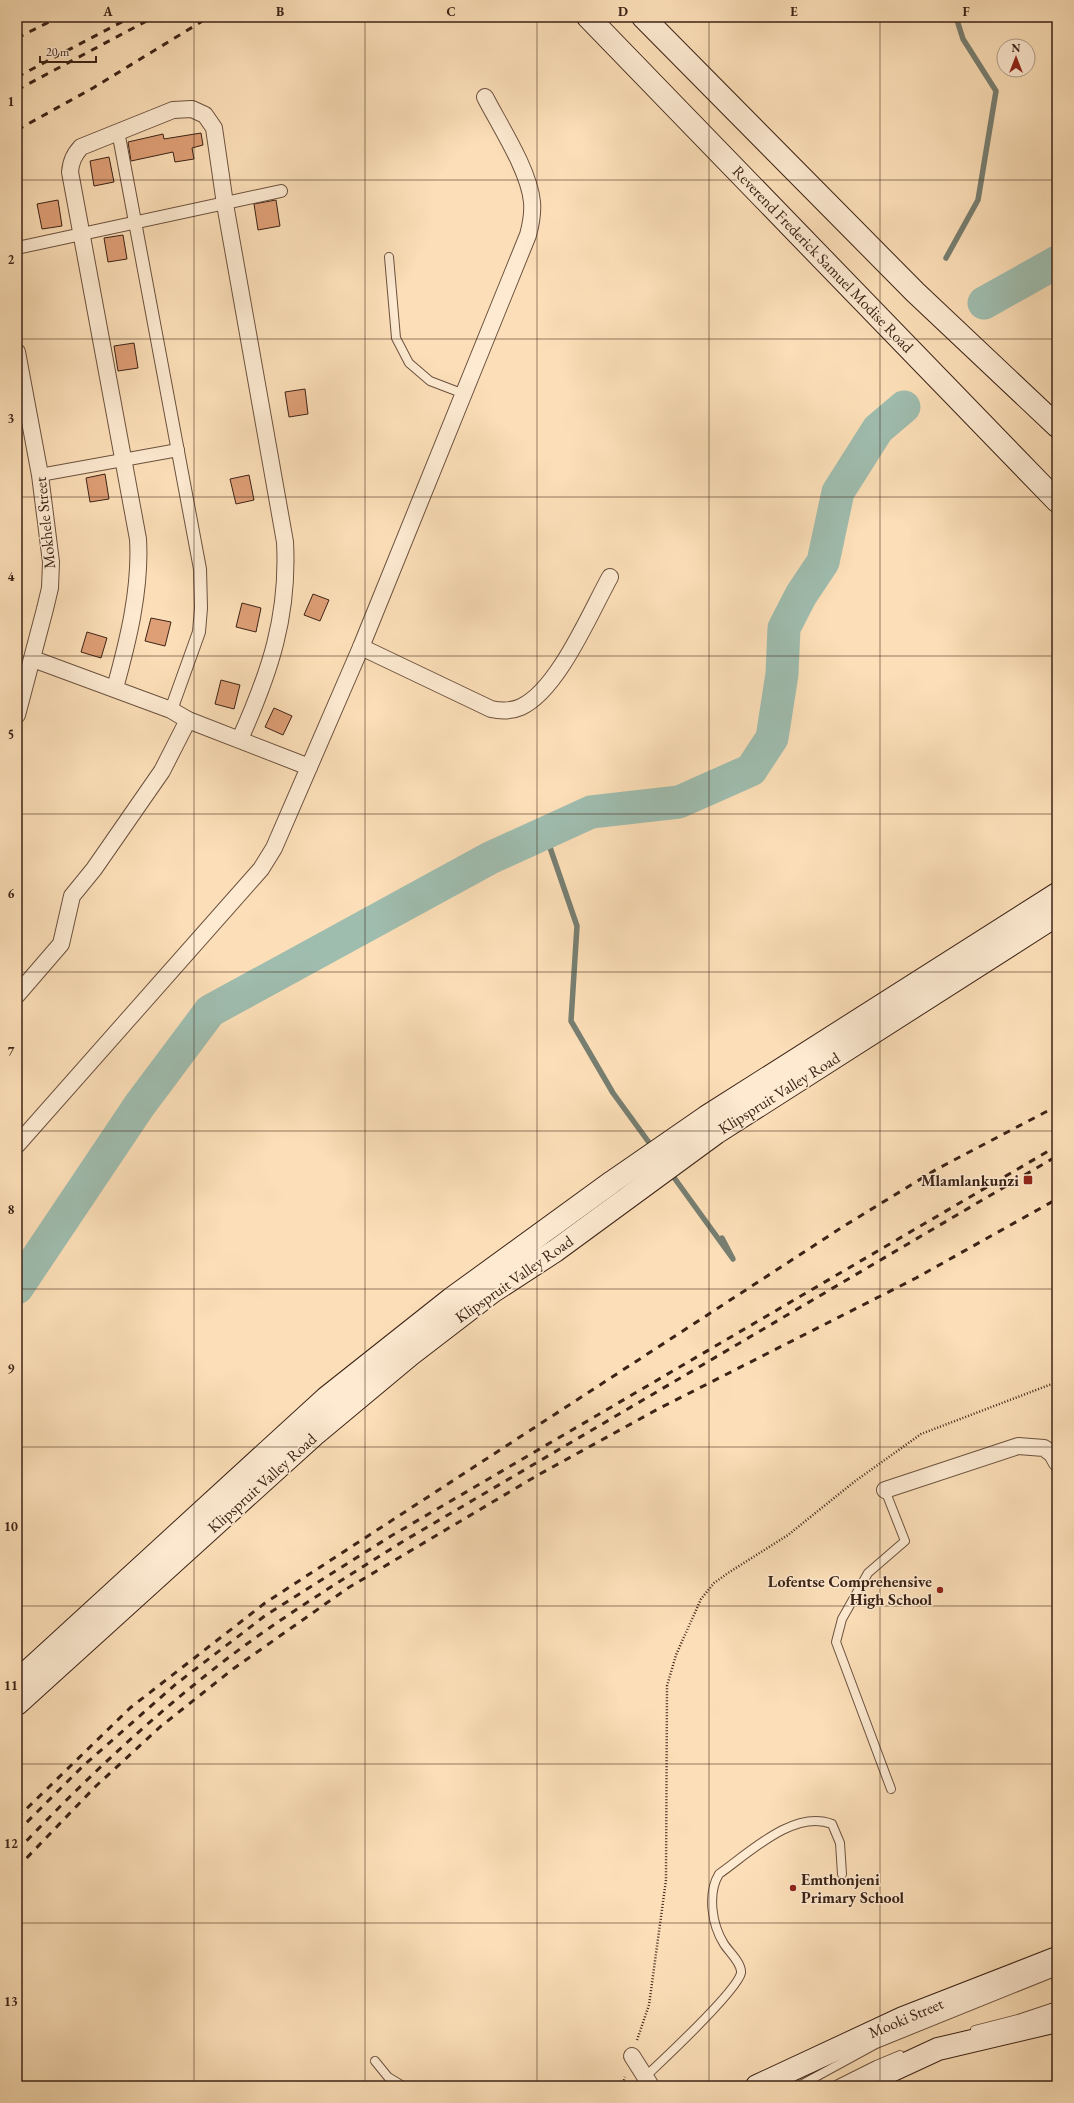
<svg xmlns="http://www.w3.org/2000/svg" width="1074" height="2103" font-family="'EB Garamond',serif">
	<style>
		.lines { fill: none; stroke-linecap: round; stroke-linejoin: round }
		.stream { stroke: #777f72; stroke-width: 5.5 }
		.river { stroke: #9fbdaf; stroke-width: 33 }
		.building { fill: #df9f76; stroke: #3c2317 }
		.service-casing { stroke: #6c523f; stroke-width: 10 }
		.pedestrian-casing { stroke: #6c523f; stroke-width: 14 }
		.minor-casing { stroke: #6c523f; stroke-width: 18 }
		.secondary-casing { stroke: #3c2317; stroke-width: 24 }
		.path { stroke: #3c2317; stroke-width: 2.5; stroke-dasharray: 1 2; stroke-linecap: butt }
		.service { stroke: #fdead1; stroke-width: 8 }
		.pedestrian { stroke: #fdead1; stroke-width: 12 }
		.minor { stroke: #fdead1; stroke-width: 16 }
		.secondary { stroke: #fdead1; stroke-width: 22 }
		.rail { stroke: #3c2317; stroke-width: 3; stroke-dasharray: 7 7; stroke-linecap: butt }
		.grid { fill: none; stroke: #3c2317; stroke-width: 1; stroke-opacity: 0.55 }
		.poi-dot { fill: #8f2418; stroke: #fdead1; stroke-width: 1.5 }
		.labels { text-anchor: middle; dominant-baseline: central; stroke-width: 3; stroke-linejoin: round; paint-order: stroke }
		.street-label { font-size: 16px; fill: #3c2317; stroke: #fdead1 }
		.poi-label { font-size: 16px; font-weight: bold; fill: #3c2317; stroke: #fdead1; text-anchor: end }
		.neatline { fill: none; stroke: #3c2317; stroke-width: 1.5 }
		.grid-label { font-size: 13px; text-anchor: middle; font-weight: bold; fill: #3c2317 }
	</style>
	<rect width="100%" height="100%" fill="#fcdfb8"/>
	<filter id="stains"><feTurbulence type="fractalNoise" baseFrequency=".005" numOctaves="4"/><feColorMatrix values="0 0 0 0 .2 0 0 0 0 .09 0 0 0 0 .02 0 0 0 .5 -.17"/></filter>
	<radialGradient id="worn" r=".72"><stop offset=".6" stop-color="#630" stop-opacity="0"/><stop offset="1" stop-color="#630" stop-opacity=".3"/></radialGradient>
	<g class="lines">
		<g class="stream">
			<path d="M946 258 978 200 996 91 963 39 956 17"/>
			<path d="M545 833 577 926 571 1021 613 1093 653 1148"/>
			<path d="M670 1172 733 1259 722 1238"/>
		</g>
		<g class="river">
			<path d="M984 303 1057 262"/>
			<path d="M17 1288 139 1106 210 1011 490 858 591 812 679 802 751 770 772 738 782 674 784 628 801 595 823 562 838 492 878 429 904 407"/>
		</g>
	</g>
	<g class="building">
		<path d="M201 133 203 145 192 148 194 159 175 162 173 152 131 161 128 142 163 134 164 139Z"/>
		<path d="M109 157 114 182 94 186 90 161Z"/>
		<path d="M58 200 62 226 42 229 37 204Z"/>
		<path d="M276 200 280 226 258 230 254 204Z"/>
		<path d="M123 235 127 259 108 262 104 238Z"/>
		<path d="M134 343 138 368 118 371 114 346Z"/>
		<path d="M305 389 308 414 289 417 285 392Z"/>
		<path d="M105 474 109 499 90 502 86 478Z"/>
		<path d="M249 475 254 500 236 504 230 479Z"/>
		<path d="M313 594 329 600 320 621 304 615Z"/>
		<path d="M242 603 261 608 256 632 236 627Z"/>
		<path d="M151 618 171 622 165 646 145 641Z"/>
		<path d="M87 632 107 638 101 658 81 652Z"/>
		<path d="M221 680 240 685 234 709 215 704Z"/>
		<path d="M274 708 292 716 283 735 265 727Z"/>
	</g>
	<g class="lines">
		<g class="service-casing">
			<g id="service">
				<path d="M389 257 396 338 409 363 430 381 464 394"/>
				<path d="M885 1490 905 1541 868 1573 842 1619 836 1642 891 1789"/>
				<path d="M975 2030 1018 2019 1057 2006"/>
				<path d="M375 2061 388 2077 403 2086"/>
				<path d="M646 2076C664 2059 737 1991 741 1973 742 1963 729 1952 724 1944 712 1925 707 1894 719 1874 749 1853 794 1809 832 1824L840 1843 842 1874"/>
				<path d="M799 2086 876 2044 1057 1971"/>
				<path d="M834 2086 876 2065 900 2055"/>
			</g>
		</g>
		<g class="pedestrian-casing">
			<g id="pedestrian">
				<path d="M118 131 200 569 201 608 199 632 171 710"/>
				<path d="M17 248 281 191"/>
				<path d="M40 475 178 450"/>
			</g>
		</g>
		<g class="minor-casing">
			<g id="minor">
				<path d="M17 352 40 475 51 562 50 588 45 609 17 715"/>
				<path d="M361 647 491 709C500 711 512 711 521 707 558 690 590 613 610 577"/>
				<path d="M33 659 171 710 188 720 309 767"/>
				<path d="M115 688C128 641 141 589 138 539L70 172C71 161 74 155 81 147L173 110 192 109 205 115 214 128 225 204 285 542C289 616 270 672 240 739"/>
				<path d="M17 995 61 944 72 896 94 869 162 771 188 720"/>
				<path d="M17 1145 261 869 274 848 361 647 528 235C531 224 533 213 532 202 529 170 500 126 485 97"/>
				<path d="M885 1490 1018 1446 1044 1448 1052 1454 1057 1463"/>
				<path d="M632 2056 651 2086"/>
			</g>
		</g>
		<g class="secondary-casing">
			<g id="secondary">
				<path d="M588 17 1057 501"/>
				<path d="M643 17 915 292 1057 426"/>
				<path d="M17 1681 326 1398 451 1299 612 1182 706 1117 1057 894"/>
				<path d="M17 1704 314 1435 410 1355 492 1292 555 1251 716 1133 1057 915"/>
				<path d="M757 2086 903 2018 1057 1958"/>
				<path d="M858 2086 938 2049 1057 2021"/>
			</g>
		</g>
		<g class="path">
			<path d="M637 2040 649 2005 666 1880 667 1686 676 1655 701 1599 714 1583 728 1573 788 1535 854 1482 921 1434 1057 1382"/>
			<path d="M622 2086 625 2077"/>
		</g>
		<use href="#service" class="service"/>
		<use href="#pedestrian" class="pedestrian"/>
		<use href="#minor" class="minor"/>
		<use href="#secondary" class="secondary"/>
		<g class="rail">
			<path d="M17 38 59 17"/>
			<path d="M17 77 131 17"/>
			<path d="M17 90 154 17"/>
			<path d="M17 130 93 88 209 17"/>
			<path d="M17 1818 130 1708 265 1603 844 1226 937 1169 1057 1106"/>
			<path d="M17 1832 83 1766 176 1684 266 1615 391 1536 1057 1146"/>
			<path d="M17 1851C81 1783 149 1719 224 1661 280 1618 342 1580 402 1542L1057 1156"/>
			<path d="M17 1868 96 1786 160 1727 233 1669 348 1588 538 1475 658 1409 916 1278 1057 1199"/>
		</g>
	</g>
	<path class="grid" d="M194 17V2086M365 17V2086M537 17V2086M709 17V2086M880 17V2086M17 180H1057M17 339H1057M17 497H1057M17 656H1057M17 814H1057M17 972H1057M17 1131H1057M17 1289H1057M17 1447H1057M17 1606H1057M17 1764H1057M17 1923H1057"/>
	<g class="poi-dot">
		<rect x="1023" y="1175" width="10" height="10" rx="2"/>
		<circle cx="940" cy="1590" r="4"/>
		<circle cx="793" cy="1888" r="4"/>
	</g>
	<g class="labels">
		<g class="street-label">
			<text transform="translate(823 259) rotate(46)">Reverend Frederick Samuel Modise Road</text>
			<text transform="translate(45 523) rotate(-96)">Mokhele Street</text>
			<text transform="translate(779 1093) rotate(-32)">Klipspruit Valley Road</text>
			<text transform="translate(514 1279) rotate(-35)">Klipspruit Valley Road</text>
			<text transform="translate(262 1483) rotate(-42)">Klipspruit Valley Road</text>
			<text transform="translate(906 2018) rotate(-23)">Mooki Street</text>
		</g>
		<g class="poi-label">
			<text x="1019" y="1180">Mlamlankunzi</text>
			<text x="932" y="1581">Lofentse Comprehensive<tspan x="932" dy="18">High School</tspan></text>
			<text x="801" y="1879" text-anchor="start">Emthonjeni<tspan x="801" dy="18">Primary School</tspan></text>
		</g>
	</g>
	<rect width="1074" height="2103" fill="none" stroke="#fcdfb8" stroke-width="44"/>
	<g transform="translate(1016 58)"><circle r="19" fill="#fdead1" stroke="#b09a87"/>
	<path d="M0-3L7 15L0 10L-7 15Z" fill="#8f2418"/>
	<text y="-6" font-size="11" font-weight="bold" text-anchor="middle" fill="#3c2317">N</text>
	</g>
	<path d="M40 56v6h56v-6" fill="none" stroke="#3c2317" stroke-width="2"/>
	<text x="46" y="56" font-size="12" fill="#3c2317" stroke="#fdead1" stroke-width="3" paint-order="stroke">20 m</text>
	<rect x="22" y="22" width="1030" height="2059" class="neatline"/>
	<g class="grid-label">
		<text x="108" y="16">A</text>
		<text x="280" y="16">B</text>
		<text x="451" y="16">C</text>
		<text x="623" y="16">D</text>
		<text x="794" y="16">E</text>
		<text x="966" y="16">F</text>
		<text x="11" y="106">1</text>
		<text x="11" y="264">2</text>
		<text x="11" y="423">3</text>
		<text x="11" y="581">4</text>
		<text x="11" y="739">5</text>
		<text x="11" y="898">6</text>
		<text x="11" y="1056">7</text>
		<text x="11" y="1214">8</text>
		<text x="11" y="1373">9</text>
		<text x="11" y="1531">10</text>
		<text x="11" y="1690">11</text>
		<text x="11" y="1848">12</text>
		<text x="11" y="2006">13</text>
	</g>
	<rect width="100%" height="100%" filter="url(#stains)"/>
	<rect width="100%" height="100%" fill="url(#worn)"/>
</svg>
